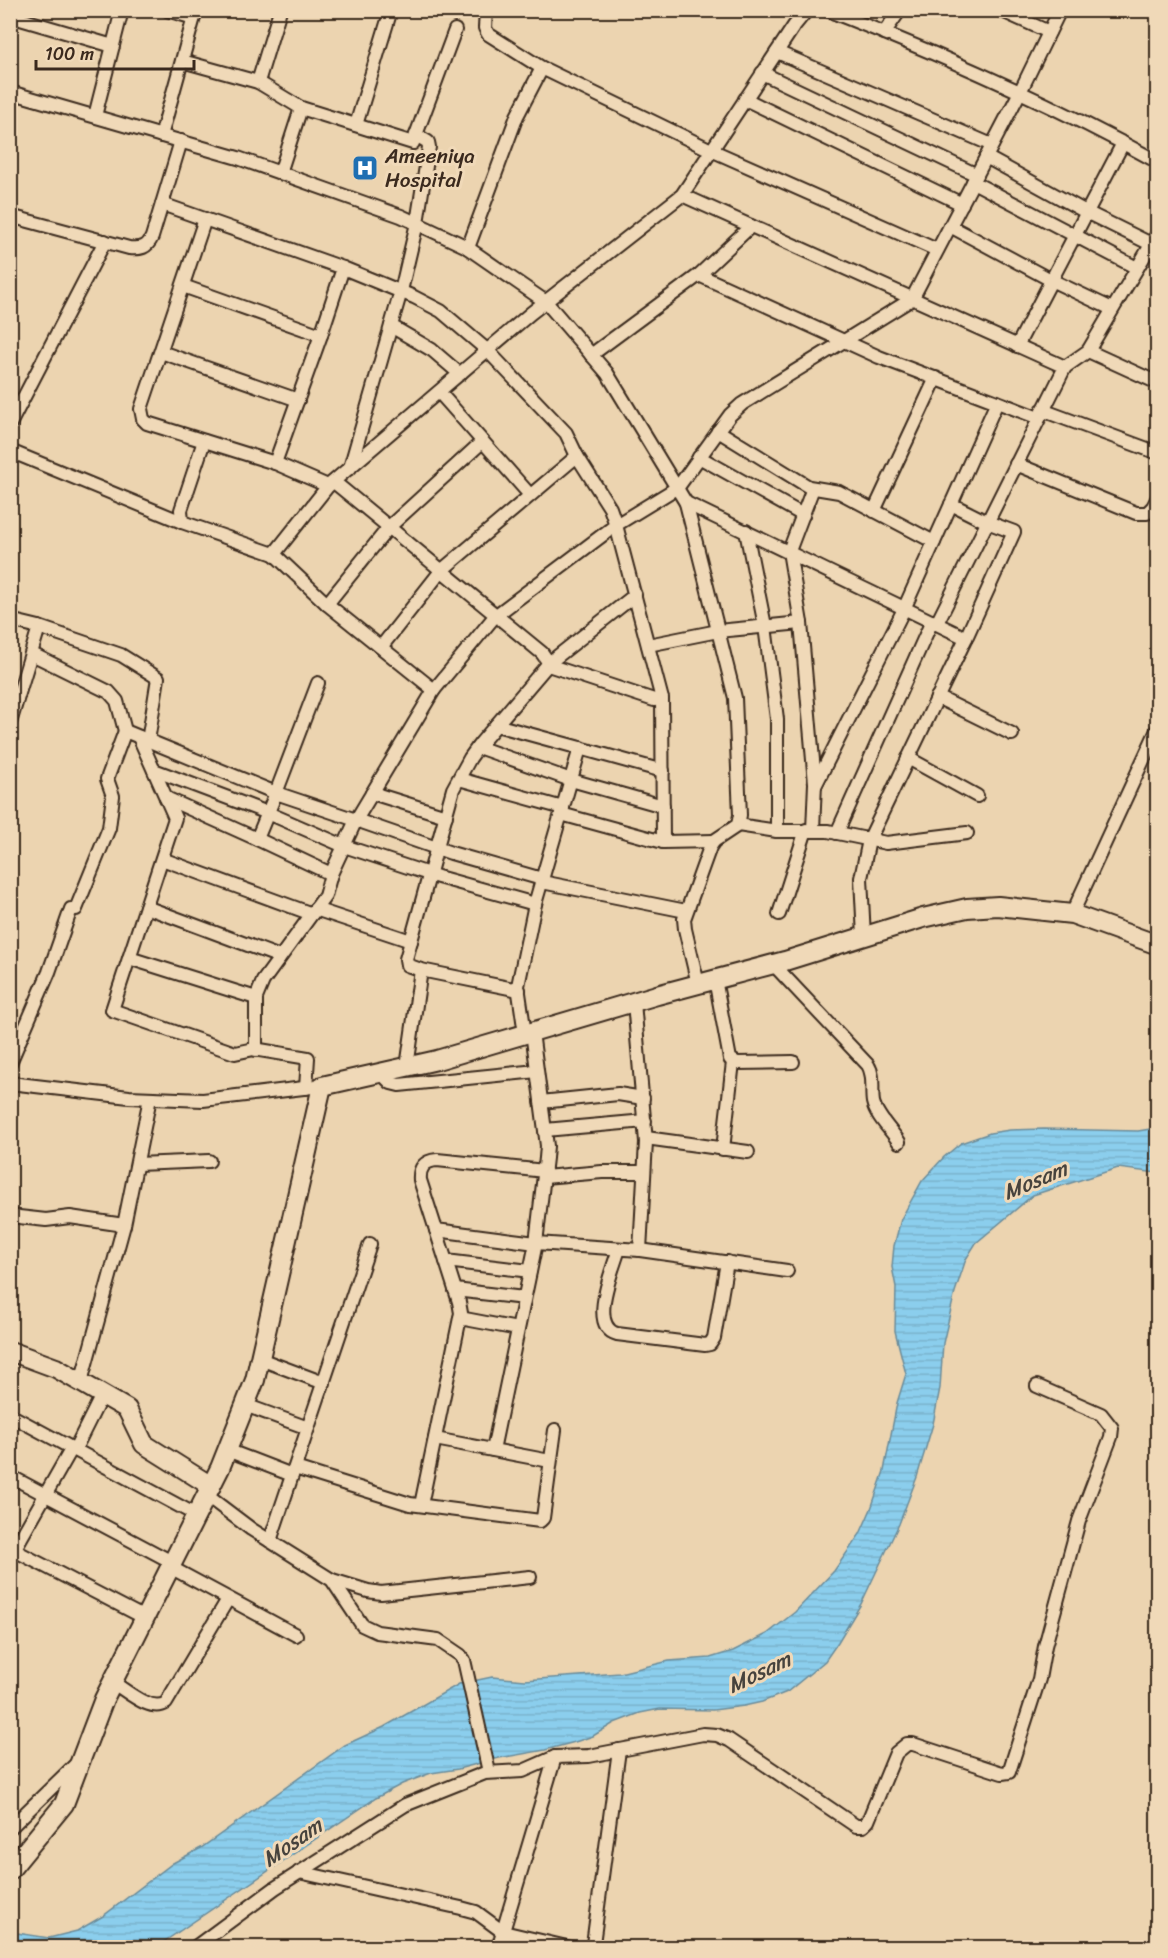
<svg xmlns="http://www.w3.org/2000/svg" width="1168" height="1958" font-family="Sriracha,sans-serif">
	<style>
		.water { fill: url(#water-rules); stroke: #6b8c9a; stroke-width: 1.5 }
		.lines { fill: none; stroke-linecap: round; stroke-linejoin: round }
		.street-casing { stroke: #3b2a1e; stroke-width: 16 }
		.secondary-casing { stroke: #3b2a1e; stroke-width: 22 }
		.street { stroke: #f0d9b8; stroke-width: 12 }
		.secondary { stroke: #f0d9b8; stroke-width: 18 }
		.labels { text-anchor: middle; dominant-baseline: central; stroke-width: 6; stroke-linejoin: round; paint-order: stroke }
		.poi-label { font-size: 21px; fill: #3b2a1e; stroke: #f0d9b8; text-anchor: start }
		.water-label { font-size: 22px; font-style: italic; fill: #47433d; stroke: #f0d9b8 }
	</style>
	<defs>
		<pattern id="water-rules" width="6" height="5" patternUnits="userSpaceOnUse" patternTransform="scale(1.5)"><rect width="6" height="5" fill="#8bceed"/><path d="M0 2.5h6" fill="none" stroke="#79b1cb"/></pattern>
	</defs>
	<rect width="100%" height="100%" fill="#ecd4b0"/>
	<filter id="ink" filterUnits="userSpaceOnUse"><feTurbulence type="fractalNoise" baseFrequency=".0167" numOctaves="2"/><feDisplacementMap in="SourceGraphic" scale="12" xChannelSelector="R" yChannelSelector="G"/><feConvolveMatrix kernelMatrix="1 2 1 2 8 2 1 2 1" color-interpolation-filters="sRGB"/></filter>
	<g filter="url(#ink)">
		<path class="water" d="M1157 1128V1173L1118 1168 1033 1195 976 1243 966 1259 955 1292 943 1343 940 1388 933 1424 917 1477 899 1524 861 1604 838 1642 825 1661 787 1692 762 1702 744 1706 713 1710 660 1709 640 1713 614 1723 593 1736 575 1742 545 1750 499 1758 458 1769 431 1773 402 1784 376 1798 156 1947H11L10 1932 49 1938 77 1931 103 1916 173 1863 201 1848 345 1745 384 1727 459 1684 492 1677 525 1680 620 1673 669 1661 710 1658 733 1651 767 1634 795 1612 834 1571 860 1534 871 1509 884 1471 897 1403 906 1374 895 1331 896 1287 892 1267 894 1246 901 1219 922 1181 944 1157 961 1143 990 1133 1010 1130 1044 1129 1138 1131Z"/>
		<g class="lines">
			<g class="street-casing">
				<g id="street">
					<path d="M167 10 194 18"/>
					<path d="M486 10 485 28 488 34 542 68"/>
					<path d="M827 10C940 54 1051 103 1158 162"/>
					<path d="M1000 10 1049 32"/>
					<path d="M10 16 113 46"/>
					<path d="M884 33 900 10"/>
					<path d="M777 52 992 145"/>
					<path d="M182 61 258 82 301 108"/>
					<path d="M762 73 977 175"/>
					<path d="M258 82 280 10"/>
					<path d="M10 92 238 158 401 216 465 246 546 302 607 373 686 503 735 698 740 815 738 825 714 841 710 847 684 919 685 929 698 984"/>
					<path d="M745 99 962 204"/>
					<path d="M95 116 122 10"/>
					<path d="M356 125 391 10"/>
					<path d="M161 136 196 10"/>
					<path d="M986 157 1086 212 1151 244"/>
					<path d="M280 173 301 108 413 143 455 30"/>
					<path d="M973 182 1137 268"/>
					<path d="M682 195 1065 367 1088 351 1158 233"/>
					<path d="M162 204 343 268 414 297 441 311 488 351 566 433 577 456"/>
					<path d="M10 216 129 248C141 249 147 248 152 237L181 141"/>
					<path d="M205 219 141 409 143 419 147 423 275 463 328 486"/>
					<path d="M950 226 1051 280 1112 309"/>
					<path d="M468 248 517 116 542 68 711 150 937 250"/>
					<path d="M699 275 879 357 1039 418"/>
					<path d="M183 286 321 335"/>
					<path d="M391 326 432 350 460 374"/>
					<path d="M1017 346 1123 143"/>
					<path d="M1088 351 1158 383"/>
					<path d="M161 352 298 400"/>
					<path d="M591 355 699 275 751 226"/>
					<path d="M439 392 530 495"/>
					<path d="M1042 410 1158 453"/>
					<path d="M10 424 105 241"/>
					<path d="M718 431 809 487 839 492 934 542"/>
					<path d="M204 441 181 510 182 522 274 554"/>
					<path d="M10 451 182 522"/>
					<path d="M699 457 803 515"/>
					<path d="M275 463 321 335 343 268"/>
					<path d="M1016 464 1136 513H1147L1153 507 1158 497"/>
					<path d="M350 468 401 291 417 223 429 147 428 142 416 135"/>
					<path d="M334 482 542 653 551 666 654 700 662 699 616 525 495 616 434 690 327 604 274 554 328 486 531 313 682 195 794 26 807 10"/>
					<path d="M813 488 789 551 801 623 815 783 813 830"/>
					<path d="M686 503 966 638"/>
					<path d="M874 511 936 378"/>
					<path d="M746 531 765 626 777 719V831"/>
					<path d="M327 604 389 527 482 442"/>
					<path d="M10 620 39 627"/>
					<path d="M937 623 1065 367"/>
					<path d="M648 645 718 631 801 623"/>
					<path d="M381 647 441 571 577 456 610 508 616 525 678 487 730 415 742 404 912 299 1020 92 1060 10"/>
					<path d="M32 654 109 692 117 701 125 731"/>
					<path d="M434 690 356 820 276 793 257 839 331 874 344 846 438 877 535 904 580 748 496 725"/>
					<path d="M937 697 1012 734"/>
					<path d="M662 699 663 842 714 841"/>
					<path d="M10 723 39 627 121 655 158 678 148 741"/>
					<path d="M139 737 175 818 112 1010 235 1053 254 1049 308 1058 306 1088"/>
					<path d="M478 747 571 780 663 806"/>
					<path d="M580 748 663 771"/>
					<path d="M908 758 977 796"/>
					<path d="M154 770 268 813 344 846 356 820 451 853 542 879"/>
					<path d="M459 779 563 808"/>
					<path d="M815 786 904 609 997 402"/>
					<path d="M372 793 446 816"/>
					<path d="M166 798 257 839"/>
					<path d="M561 814 663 842"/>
					<path d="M738 825 777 831H828L886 843 967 833"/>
					<path d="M837 833 932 621"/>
					<path d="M162 859 312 914"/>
					<path d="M542 882 686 911"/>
					<path d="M146 907 280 957"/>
					<path d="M315 909 411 941"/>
					<path d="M779 914 806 830"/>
					<path d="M1072 914 1158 728"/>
					<path d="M864 937 861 878 869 840 966 638 1014 532 987 522 951 504"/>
					<path d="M129 958 256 998"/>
					<path d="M773 964 868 1065C875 1076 871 1090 873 1102 876 1116 891 1130 899 1142"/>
					<path d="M715 979 730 1059 737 1063 793 1062"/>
					<path d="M519 990 421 970 407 965 406 959 453 789 470 758 480 744 549 663 635 595"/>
					<path d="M634 1002 646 1142 640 1250"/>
					<path d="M525 1034 518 986 535 904"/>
					<path d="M256 1050V998L263 981 325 896 331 874"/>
					<path d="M10 1063 49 972 71 909H76L109 828 113 796 107 779 125 731 276 793 318 683"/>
					<path d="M407 1067 421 970"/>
					<path d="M381 1073 391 1083 399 1085 537 1071"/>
					<path d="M10 1083 129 1097 203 1100 312 1087"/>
					<path d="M541 1102 618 1094 643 1098"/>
					<path d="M545 1130 645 1121"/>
					<path d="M646 1138 748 1152"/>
					<path d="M723 1149 733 1062"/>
					<path d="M137 1164 209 1161"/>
					<path d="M544 1177 602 1172H644"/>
					<path d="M10 1216 46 1220 70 1217 124 1225 81 1382"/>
					<path d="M124 1225 150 1098"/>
					<path d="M436 1230 536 1243 640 1250 787 1271"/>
					<path d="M619 1249C613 1269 588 1326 617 1334L705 1345 710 1344 714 1338 727 1262"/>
					<path d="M446 1261 530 1271"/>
					<path d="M455 1290 524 1298"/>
					<path d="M460 1318 518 1329"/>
					<path d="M260 1359 324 1383"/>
					<path d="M245 1405 308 1428"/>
					<path d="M10 1415 196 1515"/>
					<path d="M435 1439 550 1461"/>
					<path d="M227 1450 292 1475"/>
					<path d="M493 1450 536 1243 546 1158 547 1146 532 1032"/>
					<path d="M295 1468 410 1504 540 1521 543 1518 555 1430"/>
					<path d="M10 1476 172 1562"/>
					<path d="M206 1495 251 1529 332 1580 362 1625 377 1632 438 1640 460 1655 464 1660 489 1772"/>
					<path d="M421 1505 461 1313 459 1302 420 1180C419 1168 424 1161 437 1160L545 1171"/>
					<path d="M270 1541 370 1244"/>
					<path d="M10 1548 145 1618"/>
					<path d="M14 1550 72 1448 75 1449 102 1395"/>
					<path d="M170 1567 296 1635"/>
					<path d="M332 1580 368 1591 381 1593 530 1577"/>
					<path d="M112 1682C126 1690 150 1713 166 1703L228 1599"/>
					<path d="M10 1828 76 1764"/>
					<path d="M299 1872 461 1908 476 1912 503 1932 571 1948"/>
					<path d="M194 1948 275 1888 405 1805 485 1773 523 1771 555 1757 589 1756 703 1734 717 1735 729 1740 856 1826H863L868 1821 896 1753 907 1744H913L1002 1773 1009 1772 1039 1679 1045 1646 1079 1521 1111 1437 1112 1428 1101 1414 1037 1386"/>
					<path d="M498 1948 555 1757"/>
					<path d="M590 1948 593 1944 619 1750"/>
				</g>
			</g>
			<g class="secondary-casing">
				<g id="secondary">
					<path d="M10 1351 56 1368 127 1409 144 1444 211 1486"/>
					<path d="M10 1870 64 1804 104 1699 220 1468 255 1380 322 1086 437 1060 657 995 785 961 923 918 967 908 998 906 1072 914 1158 945"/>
				</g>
			</g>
			<use href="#street" class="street"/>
			<use href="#secondary" class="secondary"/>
		</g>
	</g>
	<defs>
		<g id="hospital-square" transform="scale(1.35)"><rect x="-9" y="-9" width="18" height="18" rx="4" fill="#1f6fb2" stroke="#f0d9b8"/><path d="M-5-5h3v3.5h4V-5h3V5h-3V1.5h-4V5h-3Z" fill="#fff"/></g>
	</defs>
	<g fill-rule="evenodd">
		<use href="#hospital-square" x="365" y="168"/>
	</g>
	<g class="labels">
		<g class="poi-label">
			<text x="385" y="156">Ameeniya<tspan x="385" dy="24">Hospital</tspan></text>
		</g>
		<g class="water-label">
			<text transform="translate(1035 1180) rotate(-23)">Mosam</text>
			<text transform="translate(759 1672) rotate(-26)">Mosam</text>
			<text transform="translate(292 1842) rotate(-35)">Mosam</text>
		</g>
	</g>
	<rect width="1168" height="1958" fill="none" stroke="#f0d9b8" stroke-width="36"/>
	<rect x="18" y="18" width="1132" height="1922" fill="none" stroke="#3b2a1e" stroke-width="2" filter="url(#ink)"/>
	<path d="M36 60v9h158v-9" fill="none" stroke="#3b2a1e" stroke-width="3"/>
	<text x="45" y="60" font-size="18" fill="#3b2a1e" stroke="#f0d9b8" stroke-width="4.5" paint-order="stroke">100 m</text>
</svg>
